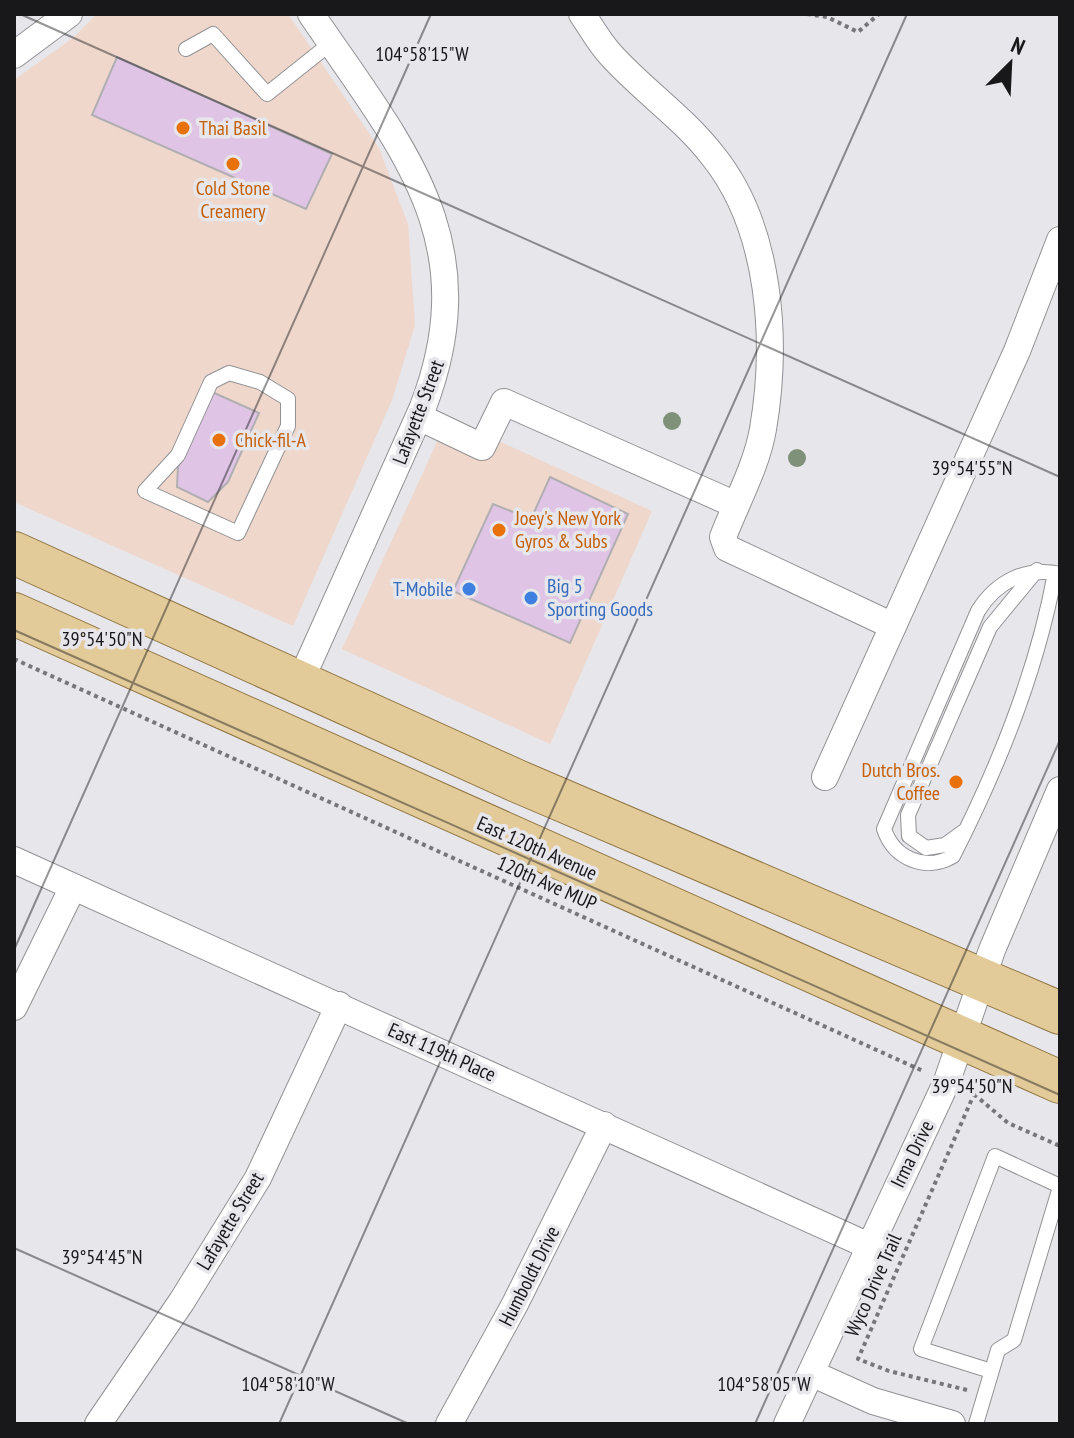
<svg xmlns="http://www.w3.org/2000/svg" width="1074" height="1438" font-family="'PT Sans Narrow',sans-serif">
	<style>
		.commercial { fill: #efd7cc }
		.building { fill: #dfc4e6; stroke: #b1aeb2; stroke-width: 2 }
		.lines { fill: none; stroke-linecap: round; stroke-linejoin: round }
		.service-casing { stroke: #919295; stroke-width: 16 }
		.minor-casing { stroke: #919295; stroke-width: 28 }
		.primary-casing { stroke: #8f7440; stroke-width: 44 }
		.path { stroke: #77777b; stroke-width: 4; stroke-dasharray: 4 4; stroke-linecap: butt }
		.service { stroke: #fff; stroke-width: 14 }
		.minor { stroke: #fff; stroke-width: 26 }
		.primary { stroke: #e2ca99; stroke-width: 42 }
		.tree { fill: #7f9179 }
		.ticks { fill: none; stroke: #18181a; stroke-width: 2; stroke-opacity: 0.45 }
		.food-dot { fill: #e8710a; stroke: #e6e6eb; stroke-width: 3 }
		.shop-dot { fill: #3f7fe0; stroke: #e6e6eb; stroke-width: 3 }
		.labels { text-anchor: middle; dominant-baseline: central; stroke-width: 7; stroke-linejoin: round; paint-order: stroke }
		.food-label { font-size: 20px; fill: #c56008; stroke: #e6e6eb; text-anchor: start }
		.street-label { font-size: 20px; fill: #18181a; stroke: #e6e6eb }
		.shop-label { font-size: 20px; fill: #366cbe; stroke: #e6e6eb; text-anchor: start }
		.ticks-label { font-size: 20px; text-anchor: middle; fill: #18181a; stroke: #e6e6eb; stroke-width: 7; stroke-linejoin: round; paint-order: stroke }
	</style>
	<rect width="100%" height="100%" fill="#e6e6eb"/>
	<g class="commercial">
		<path d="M97 14H288L379 148 408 224 415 325 392 400 293 626 14 502V80L74 37Z"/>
		<path d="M448 418 652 511 550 744 342 649Z"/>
	</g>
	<g class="building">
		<path d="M117 57 332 154 306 209 92 115Z"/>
		<path d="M212 392 259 413 228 482 208 502 177 487 178 467Z"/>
		<path d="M550 477 628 514 570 643 453 591 493 504 531 519Z"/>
	</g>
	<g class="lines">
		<g class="service-casing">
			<g id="service">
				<path d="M186 49 213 34 267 94 331 43"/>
				<path d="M229 373 260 382 288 399V426L238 533 145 491 178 455 211 382Z"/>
				<path d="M1055 573C1037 672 999 766 953 856 926 872 894 859 884 829L978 611C996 582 1026 566 1060 574"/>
				<path d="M963 832 945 845 926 848 909 836 908 815 990 627 1037 570"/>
				<path d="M991 1371 921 1349 995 1156 1060 1186"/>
				<path d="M976 1424 998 1350 1014 1340 1060 1187"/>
			</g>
		</g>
		<g class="minor-casing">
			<g id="minor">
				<path d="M582 14C591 27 599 42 610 54 642 90 683 117 713 156 771 228 778 341 763 429 757 465 736 503 723 537L727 548 893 626"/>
				<path d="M14 55 69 14"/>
				<path d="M419 417 482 447 504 402 736 505"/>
				<path d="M300 682 423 407C487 239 401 147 311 14"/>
				<path d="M825 777 1017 351 1060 240"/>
				<path d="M14 860 869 1246"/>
				<path d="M14 1007 73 887"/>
				<path d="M811 1373 873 1401 952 1424"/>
				<path d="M98 1424 182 1301 258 1178 339 1005"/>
				<path d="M449 1424 515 1304 604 1125"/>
				<path d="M787 1424 947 1081 992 950 1060 790"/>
			</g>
		</g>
		<g class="primary-casing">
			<g id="primary">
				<path d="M14 553 517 781 1060 1013"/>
				<path d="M14 614 1060 1082"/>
			</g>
		</g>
		<g class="path">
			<path d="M807 14 827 17 858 32 879 14"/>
			<path d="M14 659 923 1071"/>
			<path d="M968 1089 1008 1123 1060 1146"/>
			<path d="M967 1390 889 1371 858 1359 975 1092"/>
		</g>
		<use href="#service" class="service"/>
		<use href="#minor" class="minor"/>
		<use href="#primary" class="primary"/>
	</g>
	<g class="tree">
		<circle cx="672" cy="421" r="9"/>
		<circle cx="797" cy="458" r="9"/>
	</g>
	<path class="ticks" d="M20 14 1060 477M14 630 1060 1095M14 950 431 14M14 1248 409 1424M279 1424 907 14M755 1424 1060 740"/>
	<g class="food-dot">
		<circle cx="183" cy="128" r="8"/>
		<circle cx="233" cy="164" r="8"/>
		<circle cx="219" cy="440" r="8"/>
		<circle cx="499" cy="530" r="8"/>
		<circle cx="956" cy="782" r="8"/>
	</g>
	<g class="shop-dot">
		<circle cx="469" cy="589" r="8"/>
		<circle cx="531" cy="598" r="8"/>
	</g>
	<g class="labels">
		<g class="food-label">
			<text x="199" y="128">Thai Basil</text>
			<text x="233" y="188" text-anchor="middle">Cold Stone<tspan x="233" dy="23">Creamery</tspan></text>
			<text x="235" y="440">Chick-fil-A</text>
			<text x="515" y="518">Joey's New York<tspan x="515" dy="23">Gyros &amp; Subs</tspan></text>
			<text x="940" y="770" text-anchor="end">Dutch Bros.<tspan x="940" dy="23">Coffee</tspan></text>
		</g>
		<g class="street-label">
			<text transform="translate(418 412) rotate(-69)">Lafayette Street</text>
			<text transform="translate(537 848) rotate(24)">East 120th Avenue</text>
			<text transform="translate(547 883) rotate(24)">120th Ave MUP</text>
			<text transform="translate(442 1052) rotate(24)">East 119th Place</text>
			<text transform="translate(912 1154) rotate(-64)">Irma Drive</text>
			<text transform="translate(230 1221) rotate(-59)">Lafayette Street</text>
			<text transform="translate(529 1276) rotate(-63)">Humboldt Drive</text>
			<text transform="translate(873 1285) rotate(-66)">Wyco Drive Trail</text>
		</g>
		<g class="shop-label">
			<text x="547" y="586">Big 5<tspan x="547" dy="23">Sporting Goods</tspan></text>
			<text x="453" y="589" text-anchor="end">T-Mobile</text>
		</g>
	</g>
	<g class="ticks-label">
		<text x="422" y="61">104°58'15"W</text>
		<text x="972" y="475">39°54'55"N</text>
		<text x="102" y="646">39°54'50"N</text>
		<text x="972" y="1093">39°54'50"N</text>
		<text x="102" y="1264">39°54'45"N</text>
		<text x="288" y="1391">104°58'10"W</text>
		<text x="764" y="1391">104°58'05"W</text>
	</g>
	<rect width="1074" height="1438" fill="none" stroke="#18181a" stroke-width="32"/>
	<g transform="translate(1010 64) rotate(24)" stroke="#e6e6eb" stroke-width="6" paint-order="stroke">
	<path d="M0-6L14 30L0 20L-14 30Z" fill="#18181a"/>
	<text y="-12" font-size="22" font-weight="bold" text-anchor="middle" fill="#18181a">N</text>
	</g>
</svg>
